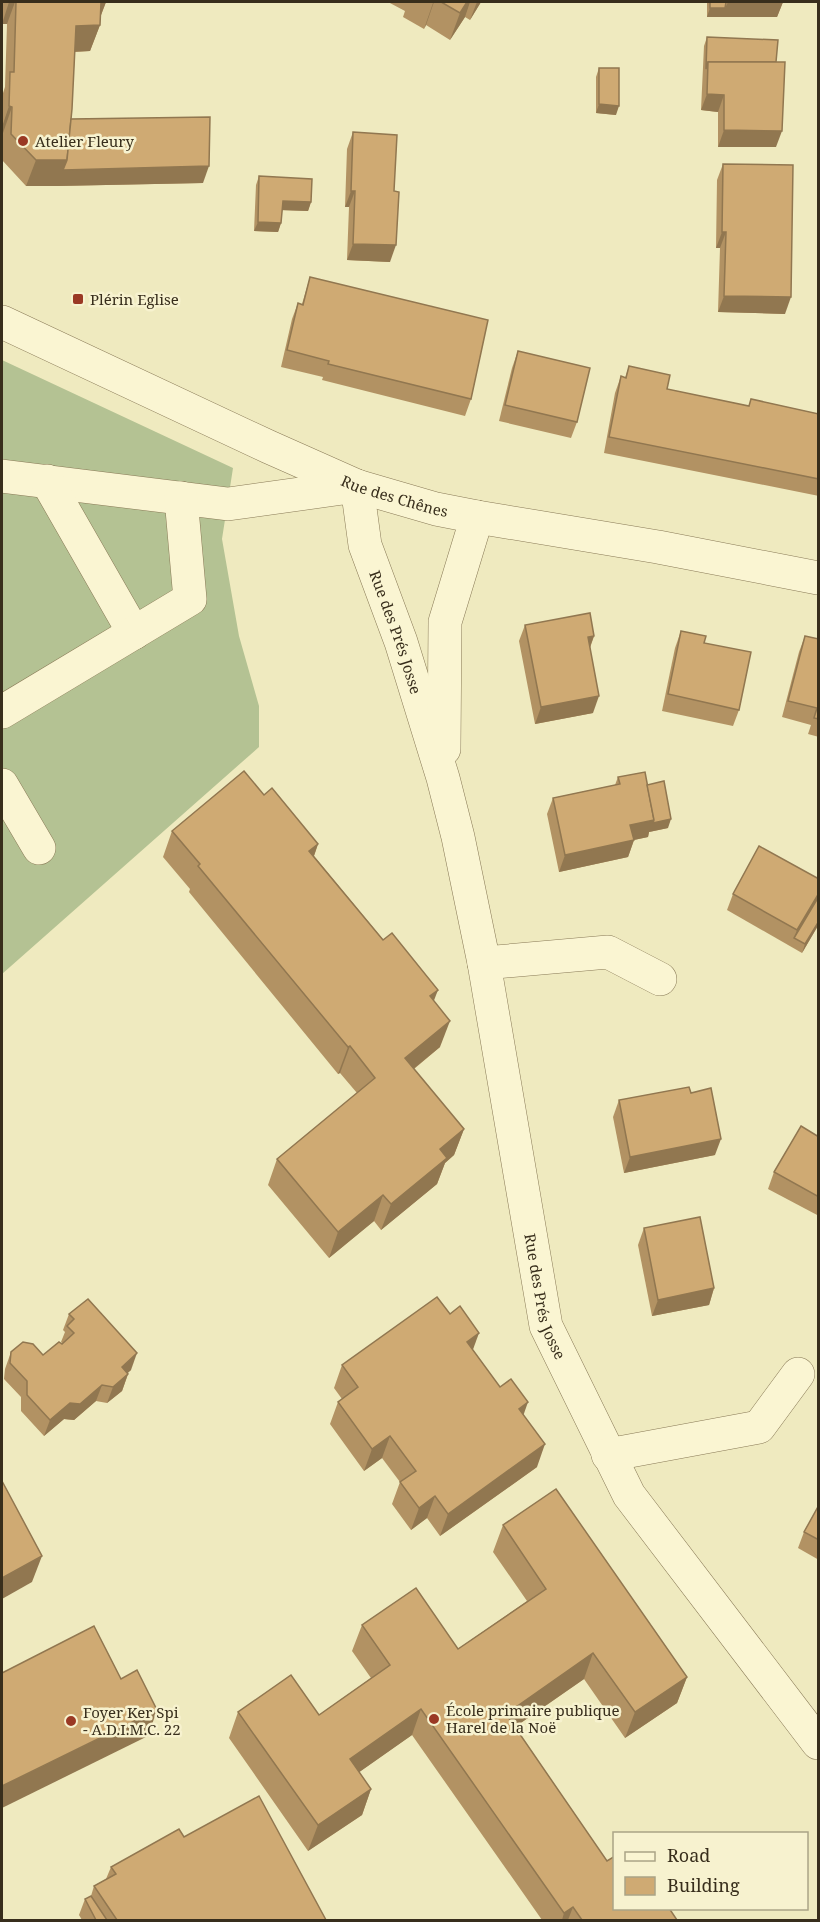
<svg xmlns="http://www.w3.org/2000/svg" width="820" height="1922" font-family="'Noto Serif',serif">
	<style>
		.cemetery { fill: #b4c293 }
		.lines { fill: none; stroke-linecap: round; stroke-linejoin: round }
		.minor-casing { stroke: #897a57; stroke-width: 34 }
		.minor { stroke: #faf5d2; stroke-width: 33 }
		.wall { fill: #b29263 }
		.shaded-wall { fill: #917750 }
		.building { fill: #cfaa73; stroke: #917750; stroke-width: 1.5 }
		.poi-dot { fill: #9a3924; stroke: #f7f2cf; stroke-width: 2 }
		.labels { text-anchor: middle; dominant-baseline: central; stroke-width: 5; stroke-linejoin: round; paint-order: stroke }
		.poi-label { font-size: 15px; fill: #382e1c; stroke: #f7f2cf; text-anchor: start }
		.street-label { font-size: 15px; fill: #382e1c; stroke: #f7f2cf }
	</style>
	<rect width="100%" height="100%" fill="#efeabf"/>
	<path class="cemetery" d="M2 360 233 468 222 539 239 636 259 706V747L2 974Z"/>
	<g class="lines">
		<g class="minor-casing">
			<g id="minor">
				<path id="s1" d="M2 322 269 447 357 486 436 509 477 517 658 547 818 578"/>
				<path id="s2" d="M2 476 228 504 357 486 365 545 401 642 443 778 458 837 484 963 546 1326 629 1495 818 1743"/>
				<path d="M47 481 134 633"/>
				<path d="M2 712 190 599 181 498"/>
				<path d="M444 749 445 622 477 517"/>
				<path d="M2 785 39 848"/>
				<path d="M484 963 608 952 660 979"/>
				<path d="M608 1455 759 1427 798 1374"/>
			</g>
		</g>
		<use href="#minor" class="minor"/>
	</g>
	<g class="wall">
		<path d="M2 2H106L100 18V25L90 51 75 52 71 119 203 183 57 186H26L2 160 3 133H2V96L5 87 7 24H2Z"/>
		<path d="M388 2H481L470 20 465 17 450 40 426 25 424 29 403 17 405 11Z"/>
		<path d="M707 2H783L777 17H707Z"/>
		<path d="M707 37 776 62V147H718V112L701 110 704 46Z"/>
		<path d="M599 68 616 115 596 113V77Z"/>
		<path d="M353 132 390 262 347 260 349 207H345L347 149Z"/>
		<path d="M723 164 785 314 718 312 720 248H716L717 180Z"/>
		<path d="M259 176 311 202 308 211 282 210 281 223 278 232 254 231 256 185Z"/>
		<path d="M310 277 471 399 465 416 322 380 323 377 281 367 292 319 298 303 302 304Z"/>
		<path d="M518 351 577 422 571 438 499 421 512 368Z"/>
		<path d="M629 366 667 389 749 406 751 399 819 414V496L604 453 615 393 621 376 625 378Z"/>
		<path d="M525 625 594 636 590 648 593 713 535 724 519 641Z"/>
		<path d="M681 631 739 710 733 726 662 711 675 648Z"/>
		<path d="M805 636 819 639V737L808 734 811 725 782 717 799 652Z"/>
		<path d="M618 777 647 785 668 828 649 832 648 837 634 840 628 857 559 872 547 814 553 798 615 785Z"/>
		<path d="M264 795 318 844 314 856 434 1001 440 1047 414 1069 464 1129 454 1155 445 1163 437 1184 381 1230 374 1221 329 1258 268 1185 277 1159 357 1093 340 1073 338 1074 189 892 190 889 163 857 172 831Z"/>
		<path d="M819 879V924L802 953 727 910 733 894Z"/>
		<path d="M691 1093 715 1155 624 1173 613 1117 619 1100Z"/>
		<path d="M819 1137V1216L768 1189 774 1172Z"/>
		<path d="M644 1228 714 1288 709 1305 652 1316 638 1245Z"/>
		<path d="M69 1314 131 1370 127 1373 128 1374 122 1391 107 1403 96 1401 74 1420 64 1419 44 1436 21 1411V1397L4 1379 5 1369 11 1352 43 1355 63 1344 61 1342 65 1332 63 1330Z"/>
		<path d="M473 1350 500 1387 523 1415 537 1467 440 1536 427 1518 411 1530 392 1504 400 1482 382 1458 364 1471 330 1424 338 1402 342 1399 334 1388 342 1365Z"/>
		<path d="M819 1505V1560L798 1548 804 1532Z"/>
		<path d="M503 1525 687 1677 677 1703 625 1738 584 1679 515 1727 607 1861 677 1920H542L412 1735 359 1772 371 1789 362 1815 308 1851 229 1738 238 1712 319 1715 371 1678 352 1651 362 1625 458 1649 527 1601 493 1552Z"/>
		<path d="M184 1837 326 1920H82L79 1915 85 1899 91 1896 94 1886 106 1879 111 1867Z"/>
	</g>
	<g class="shaded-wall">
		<path d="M9 2H15L7 24H2Z"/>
		<path d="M100 2H106L97 25H100L90 51 67 52 76 26Z"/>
		<path d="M434 2 426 25 424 29 433 3Z"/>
		<path d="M467 2H470L465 17 450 40 460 13Z"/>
		<path d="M477 2H481L470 20Z"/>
		<path d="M728 2H783L777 17H707L710 8H725Z"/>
		<path d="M707 94 724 95 718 112 701 110Z"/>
		<path d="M599 104 619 106 616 115 596 113Z"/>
		<path d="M9 106 12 107 3 133H2V127Z"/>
		<path d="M724 130 782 131 776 147H718Z"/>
		<path d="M36 160H67L209 166 203 183 57 186H26Z"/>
		<path d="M351 191H355L349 207H345Z"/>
		<path d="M283 201 311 202 308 211 279 210Z"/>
		<path d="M258 222 281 223 278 232 254 231Z"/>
		<path d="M722 232H726L720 248H716Z"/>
		<path d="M353 244 396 245 390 262 347 260Z"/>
		<path d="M724 296 791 297 785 314 718 312Z"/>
		<path d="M594 636 588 652V637Z"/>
		<path d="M599 696 593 713 535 724 541 707Z"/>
		<path d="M671 819 668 828 649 832 648 837 624 842 630 825 654 820Z"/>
		<path d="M634 840 628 857 559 872 565 855Z"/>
		<path d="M318 844 309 870V851Z"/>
		<path d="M819 893V899L794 938 797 930Z"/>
		<path d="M819 921V924L802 953 805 944Z"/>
		<path d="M438 990 428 1016 430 996Z"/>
		<path d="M450 1021 440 1047 395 1084 405 1058Z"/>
		<path d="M350 1046 340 1073 338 1074 348 1047Z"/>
		<path d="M464 1129 454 1155 445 1163 437 1184 381 1230 391 1204 440 1149Z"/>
		<path d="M721 1139 715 1155 624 1173 630 1157Z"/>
		<path d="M383 1195 374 1221 329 1258 338 1232Z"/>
		<path d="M714 1288 709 1305 652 1316 658 1300Z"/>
		<path d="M479 1333 471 1355 467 1342Z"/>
		<path d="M137 1353 131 1370 116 1384 122 1367Z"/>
		<path d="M128 1374 122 1391 107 1403 113 1387Z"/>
		<path d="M102 1385 96 1401 74 1420 64 1419 44 1436 50 1420 70 1403Z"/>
		<path d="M528 1402 520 1425 519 1409Z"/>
		<path d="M390 1436 382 1458 364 1471 372 1449Z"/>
		<path d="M545 1444 537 1467 440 1536 448 1514Z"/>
		<path d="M435 1496 427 1518 411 1530 419 1508Z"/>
		<path d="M42 1556 32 1582 2 1599V1578Z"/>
		<path d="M593 1653 584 1679 496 1740 506 1714Z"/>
		<path d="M687 1677 677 1703 625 1738 635 1712Z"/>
		<path d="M421 1709 412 1735 341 1785 350 1759Z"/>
		<path d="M157 1710 148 1736 2 1808V1786Z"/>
		<path d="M371 1789 362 1815 308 1851 318 1825Z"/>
		<path d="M573 1907 568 1920H562L564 1913Z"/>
	</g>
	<g class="building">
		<path d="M16 2H101L100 25 76 26 72 109 67 160H36L11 134 12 107 9 106 10 72H14Z"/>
		<path d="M441 2H467L460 13Z"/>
		<path d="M710 2H726L725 8H710Z"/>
		<path d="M707 37 778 40 776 62H708L706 69Z"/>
		<path d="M708 62H785L782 131 724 130V95L707 94Z"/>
		<path d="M599 68H619V106L599 104Z"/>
		<path d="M210 117 209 166 63 170 67 160 71 119Z"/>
		<path d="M353 132 397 135 394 191 399 192 396 245 353 244 355 191H351Z"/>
		<path d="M723 164 793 165 791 297 724 296 726 232H722Z"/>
		<path d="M259 176 312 179 311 202 283 201 281 223 258 222Z"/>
		<path d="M310 277 488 320 471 399 328 364 329 361 287 350 298 303 303 305Z"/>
		<path d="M518 351 590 368 577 422 505 405Z"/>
		<path d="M629 366 670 375 667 389 749 406 751 399 819 414V479L609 437 621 376 626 378Z"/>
		<path d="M590 613 594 636 588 637 599 696 541 707 525 625Z"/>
		<path d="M681 631 706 636 704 643 751 652 739 710 668 694Z"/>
		<path d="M805 636 819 639V719L814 718 817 708 788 701Z"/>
		<path d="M244 771 264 795 272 788 318 844 309 851 383 940 392 933 438 990 430 996 450 1021 405 1058 464 1129 440 1149 447 1158 391 1204 383 1195 338 1232 277 1159 375 1078 350 1046 348 1047 198 866 200 864 172 831Z"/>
		<path d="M645 772 654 820 630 825 634 840 565 855 553 798 620 784 618 777Z"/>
		<path d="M664 781 671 819 653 823 654 820 647 785Z"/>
		<path d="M759 846 819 879V893L797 930 733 894Z"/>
		<path d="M819 896V921L805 944 794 938Z"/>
		<path d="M689 1087 691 1093 711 1088 721 1139 630 1157 619 1100Z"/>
		<path d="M801 1126 819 1137V1197L774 1172Z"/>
		<path d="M700 1217 714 1288 658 1300 644 1228Z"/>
		<path d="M437 1297 450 1314 460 1306 479 1333 467 1342 500 1387 511 1379 528 1402 519 1409 545 1444 448 1514 435 1496 419 1508 400 1482 416 1471 390 1436 372 1449 338 1402 358 1387 342 1365Z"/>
		<path d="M88 1299 137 1353 122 1367 128 1374 113 1387 102 1385 80 1404 70 1403 50 1420 27 1395V1381L10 1363 11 1352 23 1342 33 1344 43 1355 59 1342 62 1344 74 1333 67 1326 74 1319 69 1314Z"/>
		<path d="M2 1481 42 1556 2 1578Z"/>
		<path d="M556 1489 687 1677 635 1712 593 1653 506 1714 607 1861 615 1856V1908H669L677 1920H582L573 1907 564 1913 421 1709 350 1759 371 1789 318 1825 238 1712 291 1675 319 1715 390 1665 362 1625 416 1588 458 1649 546 1589 503 1525Z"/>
		<path d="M819 1505V1540L804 1532Z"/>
		<path d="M94 1626 121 1679 137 1670 157 1710 2 1786V1673Z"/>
		<path d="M259 1796 326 1920H117L94 1886 116 1874 111 1867 179 1829 184 1837Z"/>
		<path d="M91 1896 107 1920H96L85 1899Z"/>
	</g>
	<g class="poi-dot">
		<circle cx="23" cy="141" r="6"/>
		<rect x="72" y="293" width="12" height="12" rx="3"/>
		<circle cx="434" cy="1719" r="6"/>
		<circle cx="71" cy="1721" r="6"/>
	</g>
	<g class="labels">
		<g class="poi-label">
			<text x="35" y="141">Atelier Fleury</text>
			<text x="90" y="299">Plérin Eglise</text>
			<text x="446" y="1710">École primaire publique<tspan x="446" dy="17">Harel de la Noë</tspan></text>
			<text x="83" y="1712">Foyer Ker Spi<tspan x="83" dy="17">- A.D.I.M.C. 22</tspan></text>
		</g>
		<g class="street-label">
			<text stroke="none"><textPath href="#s1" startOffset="430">Rue des Chênes</textPath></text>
			<text stroke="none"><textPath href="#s2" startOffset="510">Rue des Prés Josse</textPath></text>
			<text stroke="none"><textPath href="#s2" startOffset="1192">Rue des Prés Josse</textPath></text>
		</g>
	</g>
	<rect width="820" height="1922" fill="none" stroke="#382e1c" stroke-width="6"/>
	<rect x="613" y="1832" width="195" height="78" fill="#f7f2cf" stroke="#aba487" stroke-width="1.5"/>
	<rect x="625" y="1852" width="30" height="9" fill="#faf5d2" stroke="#aba487" stroke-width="1.5"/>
	<text x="667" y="1862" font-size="18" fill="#382e1c">Road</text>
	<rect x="625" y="1877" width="30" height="18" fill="#cfaa73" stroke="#aba487" stroke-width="1.5"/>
	<text x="667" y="1892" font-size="18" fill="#382e1c">Building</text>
</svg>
